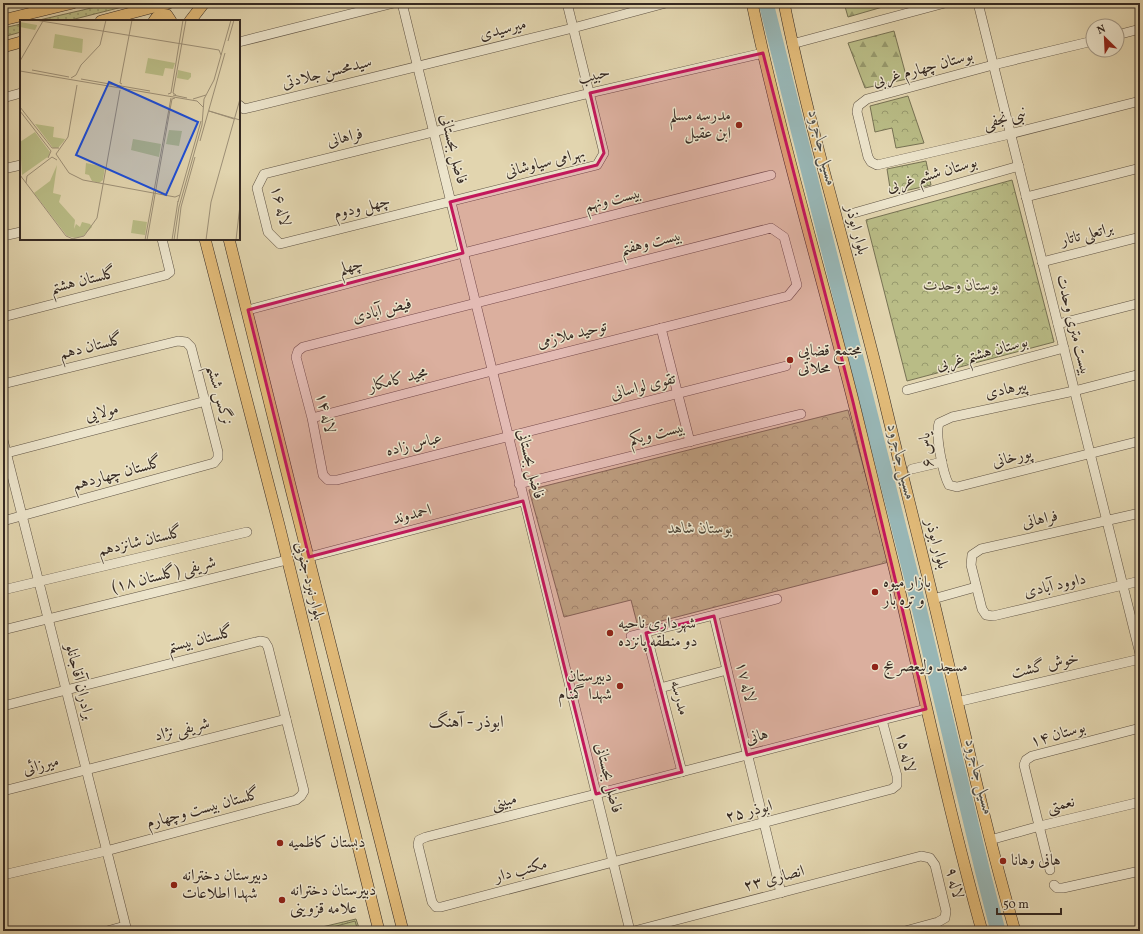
<svg xmlns="http://www.w3.org/2000/svg" width="1143" height="934" font-family="Vollkorn,Amiri,serif">
	<style>
		.grass { fill: url(#grass-dots); stroke: #777254 }
		.forest { fill: url(#forest-firs); stroke: #777254 }
		.park { fill: url(#park-crowns); stroke: #777254 }
		.garden { fill: #b9bc86; stroke: #777254 }
		.lines { fill: none; stroke-linecap: round; stroke-linejoin: round }
		.river { stroke: #98b6b5; stroke-width: 15 }
		.minor-casing { stroke: #605445; stroke-width: 10 }
		.major-casing { stroke: #352922; stroke-width: 12 }
		.minor { stroke: #ece4cb; stroke-width: 9 }
		.major { stroke: #e1ba78; stroke-width: 11 }
		.marked { fill: #c2185b; fill-opacity: 0.2; stroke: #c2185b; stroke-width: 3; stroke-linejoin: round }
		.poi-dot { fill: #8f2418; stroke: #ece4cb; stroke-width: 1.5 }
		.labels { text-anchor: middle; dominant-baseline: central; stroke-width: 3; stroke-linejoin: round; paint-order: stroke }
		.street-label { font-size: 16px; fill: #352922; stroke: #ece4cb }
		.poi-label { font-size: 16px; fill: #352922; stroke: #ece4cb; text-anchor: start }
		.park-label { font-size: 16px; font-style: italic; fill: #4f4636; stroke: #ece4cb }
		.water-label { font-size: 17px; font-style: italic; fill: #4e4c47; stroke: #ece4cb }
		.neighbourhood-label { font-size: 17px; fill: #352922; stroke: #ece4cb }
		.inset-road { fill: none; stroke: #9d9077; stroke-width: 1 }
		.view { fill: #1d4ed8; fill-opacity: 0.15; stroke: #1d4ed8; stroke-width: 2 }
		.inset-edge { fill: none; stroke: #352922; stroke-width: 2 }
	</style>
	<defs>
		<pattern id="grass-dots" width="8" height="8" patternUnits="userSpaceOnUse"><rect width="8" height="8" fill="#b9bc86"/><path d="M2 2h.1M6 6h.1" fill="none" stroke="#97996d" stroke-width="1.8" stroke-linecap="round"/></pattern>
		<pattern id="forest-firs" width="22" height="20" patternUnits="userSpaceOnUse"><rect width="22" height="20" fill="#b9bc86"/><path d="M5 1l3.5 6h-7zM16 11l3.5 6h-7z" fill="#97996d"/></pattern>
		<pattern id="park-crowns" width="20" height="18" patternUnits="userSpaceOnUse"><rect width="20" height="18" fill="#b9bc86"/><path d="M2 6a3 3 0 1 1 6 0M12 15a3 3 0 1 1 6 0" fill="none" stroke="#97996d"/></pattern>
	</defs>
	<rect width="100%" height="100%" fill="#e2d5af"/>
	<filter id="stains"><feTurbulence type="fractalNoise" baseFrequency=".005" numOctaves="4"/><feColorMatrix values="0 0 0 0 .2 0 0 0 0 .09 0 0 0 0 .02 0 0 0 .5 -.17"/></filter>
	<radialGradient id="worn" r=".72"><stop offset=".6" stop-color="#630" stop-opacity="0"/><stop offset="1" stop-color="#630" stop-opacity=".3"/></radialGradient>
	<g class="grass">
		<path d="M113 3H138L67 21H35Z"/>
		<path d="M21 24V32L3 37V28Z"/>
	</g>
	<g class="forest">
		<path d="M844 3H886V6L848 17Z"/>
		<path d="M894 31 907 79 865 88 848 43Z"/>
	</g>
	<g class="park">
		<path d="M908 96 924 143 896 148 892 128 875 132 870 106Z"/>
		<path d="M926 161 931 185 891 194 887 169Z"/>
		<path d="M1012 180 1054 342 907 381 866 220Z"/>
		<path d="M848 410 889 562 638 627 631 600 564 617 529 490Z"/>
		<path d="M356 919 360 931H305Z"/>
	</g>
	<path class="garden" d="M355 921 358 931H318Z"/>
	<g class="lines">
		<path class="river" d="M766 3 915 591 983 873 998 931"/>
		<g class="minor-casing">
			<g id="minor">
				<path d="M402 3 630 931"/>
				<path d="M567 3 604 153 597 165 280 244 268 232 257 188 264 174 590 93 763 53"/>
				<path d="M978 3 1140 654"/>
				<path d="M1117 35 1140 29"/>
				<path d="M1093 41 993 65 867 99 858 106 857 112 868 157 871 162 877 165 1010 134 1140 101"/>
				<path d="M239 42 394 3"/>
				<path d="M792 44 945 3"/>
				<path d="M3 98 21 93"/>
				<path d="M239 105 244 109 573 28 666 3"/>
				<path d="M3 169 21 165"/>
				<path d="M1026 197 1140 168"/>
				<path d="M854 213 1019 166"/>
				<path d="M3 236 21 232"/>
				<path d="M1042 262 1140 237"/>
				<path d="M248 310 463 253 771 175"/>
				<path d="M3 317 166 275 170 272 162 239"/>
				<path d="M1058 324 1140 303"/>
				<path d="M661 328 690 442"/>
				<path d="M1140 374 1074 391 952 417 939 423C935 435 943 474 949 485L957 487 1140 441"/>
				<path d="M3 384 178 341 186 342 191 347 218 452V458L214 463 3 521"/>
				<path d="M907 390 1064 348"/>
				<path d="M312 418 492 371 788 296 797 285 784 237 771 228 303 347 298 351 296 357 312 418 323 475 328 480H337L786 366"/>
				<path d="M3 440 127 931"/>
				<path d="M3 454 206 401"/>
				<path d="M912 469 942 462"/>
				<path d="M519 484 801 414"/>
				<path d="M1140 513 981 549 972 555 971 565 982 609 986 615 993 616 1140 581"/>
				<path d="M309 557 523 501"/>
				<path d="M3 590 247 532"/>
				<path d="M933 599 976 587"/>
				<path d="M714 616 781 893"/>
				<path d="M3 630 287 560"/>
				<path d="M646 633 682 772"/>
				<path d="M631 636 777 599"/>
				<path d="M660 688 727 670"/>
				<path d="M957 702 1140 659"/>
				<path d="M3 706 260 641 265 642 268 647 304 791 301 796 296 800 106 851 3 875"/>
				<path d="M882 720 897 776V785L892 789 441 907H436L432 902 418 845 419 840 426 837 596 794 882 720 926 709"/>
				<path d="M3 791 286 719"/>
				<path d="M990 840 1040 826 1140 802"/>
				<path d="M1050 870 1024 765 1026 760 1032 756 1140 728"/>
				<path d="M1054 885 1057 888H1063L1140 871"/>
				<path d="M107 931 125 926"/>
				<path d="M634 931 921 856 930 858 935 865 946 911 945 918 938 922 905 931"/>
			</g>
		</g>
		<g class="major-casing">
			<g id="major">
				<path d="M752 3C781 139 821 273 855 408 868 463 882 517 895 571 923 691 949 812 982 931"/>
				<path d="M784 3C811 137 852 267 884 399 902 475 922 551 940 628 964 729 986 831 1015 931"/>
				<path d="M3 20 73 3"/>
				<path d="M101 21 169 3"/>
				<path d="M154 21C157 15 161 14 167 15L171 21"/>
				<path d="M190 21 204 3"/>
				<path d="M3 47 21 42"/>
				<path d="M205 239 279 525 379 931"/>
				<path d="M229 239 292 493 403 931"/>
			</g>
		</g>
		<use href="#minor" class="minor"/>
		<use href="#major" class="major"/>
	</g>
	<path class="marked" d="M763 53 853 402 926 709 747 755 714 616 646 633 682 772 596 794 523 501 309 557 248 310 463 253 450 202 597 165 604 153 590 93Z"/>
	<g class="poi-dot">
		<circle cx="739" cy="125" r="4"/>
		<circle cx="790" cy="360" r="4"/>
		<circle cx="875" cy="592" r="4"/>
		<circle cx="610" cy="633" r="4"/>
		<circle cx="875" cy="667" r="4"/>
		<circle cx="620" cy="686" r="4"/>
		<circle cx="280" cy="843" r="4"/>
		<circle cx="1003" cy="861" r="4"/>
		<circle cx="174" cy="885" r="4"/>
		<circle cx="282" cy="900" r="4"/>
	</g>
	<g class="labels">
		<g class="street-label">
			<text transform="translate(503 30) rotate(-14)">میرسیدی</text>
			<text transform="translate(923 69) rotate(-15)">بوستان چهارم غربی</text>
			<text transform="translate(327 73) rotate(-14)">سیدمحسن جلادتی</text>
			<text transform="translate(594 76) rotate(-13)">حبیب</text>
			<text transform="translate(1005 119) rotate(-14)">نبی نجفی</text>
			<text transform="translate(345 138) rotate(-14)">فراهانی</text>
			<text transform="translate(453 149) rotate(76)">فاضل بجستانی</text>
			<text transform="translate(545 163) rotate(-14)">بهرامی سیاوشانی</text>
			<text transform="translate(932 175) rotate(-16)">بوستان ششم غربی</text>
			<text transform="translate(613 200) rotate(-14)">بیست ونهم</text>
			<text transform="translate(280 206) rotate(76)">لاله ۱۶</text>
			<text transform="translate(362 208) rotate(-14)">چهل ودوم</text>
			<text transform="translate(856 230) rotate(75)">بلوار ابوذر</text>
			<text transform="translate(1087 235) rotate(-14)">براتعلی تاتار</text>
			<text transform="translate(651 243) rotate(-14)">بیست وهفتم</text>
			<text transform="translate(351 267) rotate(-15)">چهلم</text>
			<text transform="translate(83 281) rotate(-14)">گلستان هشتم</text>
			<text transform="translate(382 311) rotate(-14)">فیض آبادی</text>
			<text transform="translate(1073 325) rotate(76)">بیست متری وحدت</text>
			<text transform="translate(572 335) rotate(-14)">توحید ملازمی</text>
			<text transform="translate(91 347) rotate(-14)">گلستان دهم</text>
			<text transform="translate(982 354) rotate(-15)">بوستان هشتم غربی</text>
			<text transform="translate(398 380) rotate(-15)">مجید کامکار</text>
			<text transform="translate(643 387) rotate(-14)">تقوی لواسانی</text>
			<text transform="translate(1006 390) rotate(-12)">پیرهادی</text>
			<text transform="translate(219 395) rotate(75)">نرگس ششم</text>
			<text transform="translate(102 413) rotate(-14)">مولایی</text>
			<text transform="translate(325 413) rotate(77)">لاله ۱۴</text>
			<text transform="translate(657 434) rotate(-14)">بیست ویکم</text>
			<text transform="translate(414 445) rotate(-14)">عباس زاده</text>
			<text transform="translate(927 450) rotate(-96)">یاس ۶</text>
			<text transform="translate(1012 458) rotate(-14)">پورخانی</text>
			<text transform="translate(530 464) rotate(76)">فاضل بجستانی</text>
			<text transform="translate(117 474) rotate(-15)">گلستان چهاردهم</text>
			<text transform="translate(412 515) rotate(-15)">احمدوند</text>
			<text transform="translate(1040 520) rotate(-12)">فراهانی</text>
			<text transform="translate(140 542) rotate(-13)">گلستان شانزدهم</text>
			<text transform="translate(936 544) rotate(75)">بلوار ابوذر</text>
			<text transform="translate(164 575) rotate(-14)">شریفی (گلستان ۱۸)</text>
			<text transform="translate(309 581) rotate(76)">بلوار نبرد جنوبی</text>
			<text transform="translate(1055 586) rotate(-13)">داوود آبادی</text>
			<text transform="translate(200 640) rotate(-14)">گلستان بیستم</text>
			<text transform="translate(1045 666) rotate(-13)">خوش گشت</text>
			<text transform="translate(79 682) rotate(76)">برادران آقاجانلو</text>
			<text transform="translate(745 682) rotate(76)">لاله ۱۷</text>
			<text transform="translate(679 698) rotate(76)">مدرسه</text>
			<text transform="translate(182 730) rotate(-14)">شریفی نژاد</text>
			<text transform="translate(1058 735) rotate(-16)">بوستان ۱۴</text>
			<text transform="translate(757 737) rotate(-15)">هانی</text>
			<text transform="translate(905 752) rotate(77)">لاله ۱۵</text>
			<text transform="translate(41 766) rotate(-15)">میرزائی</text>
			<text transform="translate(608 778) rotate(76)">فاضل بجستانی</text>
			<text transform="translate(504 802) rotate(-14)">مبینی</text>
			<text transform="translate(1061 805) rotate(-13)">نعمتی</text>
			<text transform="translate(203 809) rotate(-15)">گلستان بیست وچهارم</text>
			<text transform="translate(749 812) rotate(-15)">ابوذر ۲۵</text>
			<text transform="translate(521 871) rotate(-15)">مکتب دار</text>
			<text transform="translate(774 879) rotate(-15)">انصاری ۲۳</text>
			<text transform="translate(954 883) rotate(76)">لاله ۹</text>
		</g>
		<g class="poi-label">
			<text x="731" y="116" text-anchor="end">مدرسه مسلم<tspan x="731" dy="18">ابن عقیل</tspan></text>
			<text x="798" y="351">مجتمع قضایی<tspan x="798" dy="18">محلاتی</tspan></text>
			<text x="883" y="583">بازار میوه<tspan x="883" dy="18">و تره بار</tspan></text>
			<text x="618" y="624">شهرداری ناحیه<tspan x="618" dy="18">دو منطقه پانزده</tspan></text>
			<text x="883" y="667">مسجد ولیعصر عج</text>
			<text x="612" y="677" text-anchor="end">دبیرستان<tspan x="612" dy="18">شهدا گمنام</tspan></text>
			<text x="288" y="843">دبستان کاظمیه</text>
			<text x="1011" y="861">هانی وهانا</text>
			<text x="182" y="876">دبیرستان دخترانه<tspan x="182" dy="18">شهدا اطلاعات</tspan></text>
			<text x="290" y="891">دبیرستان دخترانه<tspan x="290" dy="18">علامه قزوینی</tspan></text>
		</g>
		<g class="park-label">
			<text x="961" y="286">بوستان وحدت</text>
			<text x="700" y="529">بوستان شاهد</text>
		</g>
		<g class="water-label">
			<text transform="translate(822 148) rotate(76)">مسیل جاجرود</text>
			<text transform="translate(901 462) rotate(76)">مسیل جاجرود</text>
			<text transform="translate(979 777) rotate(76)">مسیل جاجرود</text>
		</g>
		<g class="neighbourhood-label">
			<text x="466" y="722">ابوذر - آهنگ</text>
		</g>
	</g>
	<g transform="translate(20 20)">
		<rect width="220" height="220" fill="#e2d5af"/>
		<path d="M0 2 17 5V6L15 10 0 7ZM128 38 155 43 153 49 145 48 143 56 125 53ZM158 50 171 53V57L168 60 157 58ZM15 104 34 107 33 117 45 119 44 121 38 128H33ZM149 110 162 111 159 126 146 124ZM113 119 141 124 139 137 111 130ZM66 143 85 147 83 160 79 163 72 161 69 155 65 154ZM37 145 33 173 41 175 39 182 55 200 54 209 56 204 60 207 62 202 70 204 72 207 63 216 55 218 47 216 14 173 30 161ZM113 200 127 202 125 215 111 213Z" fill="#b9bc86"/>
		<path d="M35 14 63 19 62 33 33 28ZM15 112 30 132 29 136 2 155 0 122Z" fill="#b9bc86"/>
		<path class="inset-road" d="M15 0 199 30 201 35M208 21 214 0M0 41 23 1M12 50 49 57M0 51 177 81 183 87M51 58 56 55 61 45 80 25 86 0M61 59 130 71M102 64 100 63 112 0M57 65 48 117 36 134 49 153 63 160 155 177 160 175M148 74 151 73 163 0M153 75 167 78M156 75 153 73 166 0M173 79 186 75M0 87 32 128H39M0 91 31 131 28 138M214 99 189 91 220 100M180 121 205 33M0 155 46 216 53 219M6 163 7 156 32 137 37 140M158 182 181 101M52 219 64 216 77 198 100 70M125 220 151 78M127 220 149 95 152 79 155 78M152 220 158 181M154 220 159 187 182 105 184 79 194 60 211 0M157 220 161 187 175 137M186 220 191 182 220 79M216 220 220 185"/>
		<path class="view" d="M89 62 178 102 146 175 56 135Z"/>
		<rect width="220" height="220" class="inset-edge"/>
	</g>
	<rect width="1143" height="934" fill="none" stroke="#e2d5af" stroke-width="16"/>
	<rect x="4" y="4" width="1135" height="926" fill="none" stroke="#352922" stroke-width="2"/>
	<rect x="8" y="8" width="1127" height="918" fill="none" stroke="#352922"/>
	<g transform="translate(1105 38) rotate(336)"><circle r="19" fill="#ece4cb" stroke="#a39987"/>
	<path d="M0-3L7 15L0 10L-7 15Z" fill="#8f2418"/>
	<text y="-6" font-size="11" font-weight="bold" text-anchor="middle" fill="#352922">N</text>
	</g>
	<path d="M997 908v6h64v-6" fill="none" stroke="#352922" stroke-width="2"/>
	<text x="1003" y="908" font-size="12" fill="#352922" stroke="#ece4cb" stroke-width="3" paint-order="stroke">50 m</text>
	<rect width="100%" height="100%" filter="url(#stains)"/>
	<rect width="100%" height="100%" fill="url(#worn)"/>
</svg>
